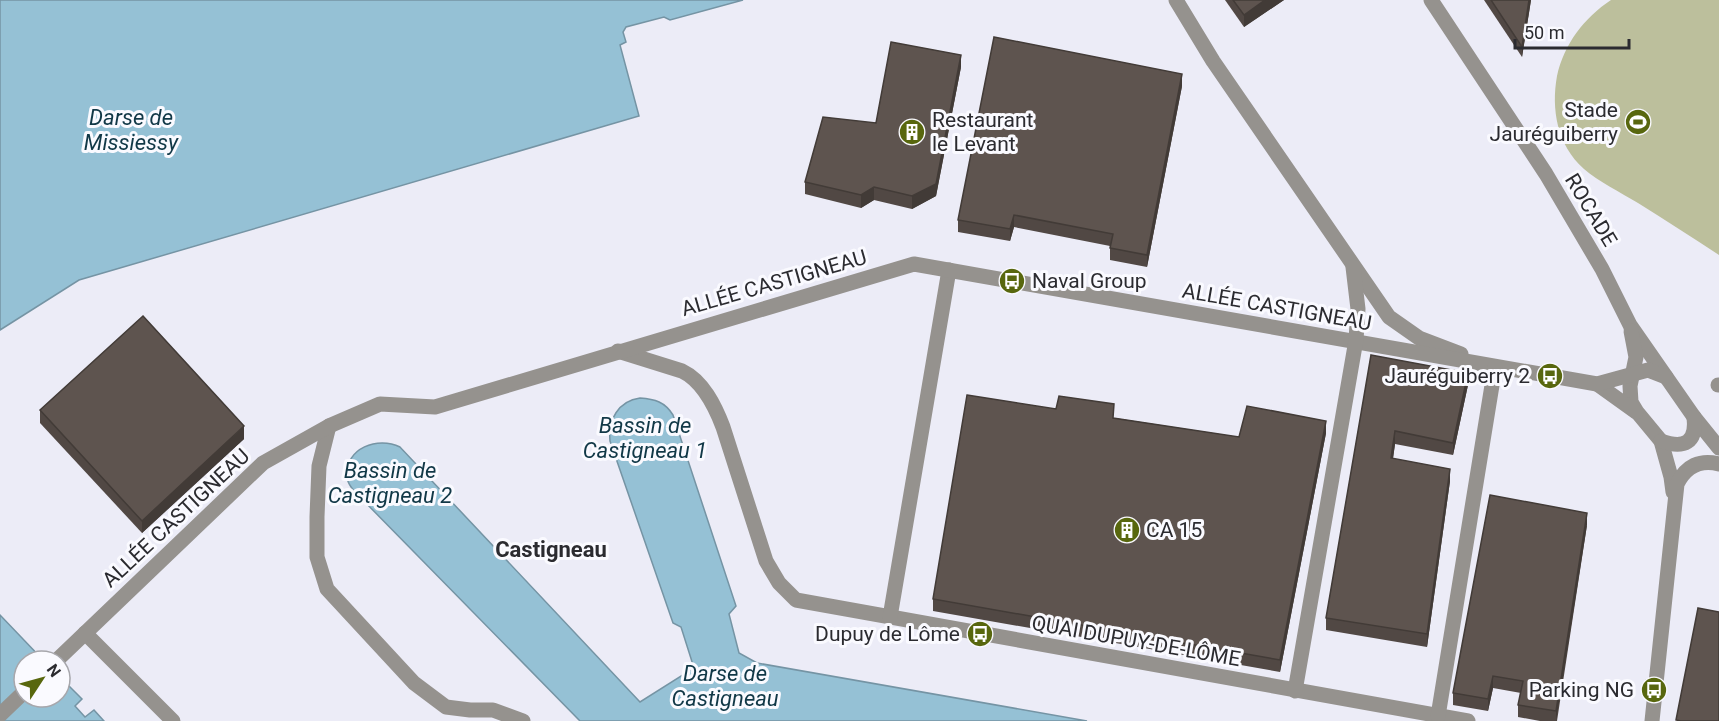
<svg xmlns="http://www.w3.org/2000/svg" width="1719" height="721" font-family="Roboto,sans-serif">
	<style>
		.green { fill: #bcbf9c }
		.water { fill: #95c1d5; stroke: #7594a4; stroke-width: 1.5 }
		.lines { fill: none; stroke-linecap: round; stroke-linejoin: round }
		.minor { stroke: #95928e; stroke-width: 15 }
		.wall { fill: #514844 }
		.shaded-wall { fill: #423b37 }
		.building { fill: #5e544f; stroke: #423b37; stroke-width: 1.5 }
		.labels { text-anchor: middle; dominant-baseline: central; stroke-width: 6; stroke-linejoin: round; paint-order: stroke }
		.poi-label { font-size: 21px; fill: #2b2b30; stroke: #fafaff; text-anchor: end }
		.street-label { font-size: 21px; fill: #2b2b30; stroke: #fafaff }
		.water-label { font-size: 22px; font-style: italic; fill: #113847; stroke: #fafaff }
		.neighbourhood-label { font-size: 22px; font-weight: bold; fill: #2b2b30; stroke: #fafaff }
	</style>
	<rect width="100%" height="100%" fill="#ececf7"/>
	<path class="green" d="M1611 0H1719V255C1692 237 1665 220 1638 203 1620 192 1599 182 1584 169 1557 145 1551 109 1557 76 1564 44 1584 18 1611 0Z"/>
	<g class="water">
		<path d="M0 0H743L670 20 664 17 626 27 623 32 626 42 620 45 639 116 79 280 0 330Z"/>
		<path d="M640 398C655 399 665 402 673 415L736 606 729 614 739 653 757 663 1087 721H580L360 497C354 491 347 484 347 476 345 448 378 436 400 447L640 702 694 668 681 627 673 623 610 441C608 420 618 401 640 398Z"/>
		<path d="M0 615 44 661H24V697H60V677L82 699 75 706 85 717 94 710 104 721H0Z"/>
	</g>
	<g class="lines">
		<g class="minor">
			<path d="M1176 0 1213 61 1389 317 1419 338 1461 354"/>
			<path d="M1431 0 1546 174 1602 269 1630 325 1694 417 1719 448"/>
			<path d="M1631 331 1636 357 1630 386 1631 402 1637 412 1661 441 1671 477 1673 492"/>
			<path d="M618 351 682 371C703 381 715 406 723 427L766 561 779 583 796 600 1468 721"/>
			<path d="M1597 384 1636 412"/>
			<path d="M1718 385H1719"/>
			<path d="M329 426 319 466 317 517V557L327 589 414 683 446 707 470 710H493L523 721"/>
			<path d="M1661 441C1684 449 1697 443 1694 417"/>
			<path d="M890 617 949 270"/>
			<path d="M85 633 173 721"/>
			<path d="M56 661 263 463 329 426 380 404 435 407 914 264 1597 384 1648 370 1666 377"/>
			<path d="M1295 691 1356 340 1358 309 1353 267"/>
			<path d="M0 715 24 692"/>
			<path d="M1438 716 1495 367"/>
			<path d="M1652 721 1677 484C1686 466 1700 459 1719 464"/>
		</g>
	</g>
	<g class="wall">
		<path d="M1225 0H1284L1244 27Z"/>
		<path d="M1484 0H1531L1522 57Z"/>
		<path d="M961 67 936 196 912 209 874 200 861 208 805 194V182L876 123Z"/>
		<path d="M1182 86 1147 267 1110 260V246L1014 227 1010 241 958 232V220Z"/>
		<path d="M1371 355 1468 385 1453 455 1395 444 1393 459 1450 481 1427 647 1326 630V618Z"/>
		<path d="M1056 409 1239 437 1326 433 1280 672 933 611V599Z"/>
		<path d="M40 410 244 439 142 533 40 423Z"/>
		<path d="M1587 525 1557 721H1540L1518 717V705L1521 693 1493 688 1488 711 1453 705V693Z"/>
	</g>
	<g class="shaded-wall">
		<path d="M1265 0H1284L1244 27V15Z"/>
		<path d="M1529 0H1531L1522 57V47Z"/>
		<path d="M961 55V67L936 196 912 209V196Z"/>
		<path d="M1182 74V86L1147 267V255Z"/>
		<path d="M874 187V200L861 208V195Z"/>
		<path d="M1014 215V227L1010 241V229Z"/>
		<path d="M1468 373V385L1453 455V443Z"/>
		<path d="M1326 421V433L1280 672V660Z"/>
		<path d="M244 426V439L142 533V521Z"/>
		<path d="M1395 431V444L1391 471V458Z"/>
		<path d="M1450 469V481L1427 647V634Z"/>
		<path d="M1587 513V525L1556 721V711Z"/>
		<path d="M1493 676V688L1488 711V699Z"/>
	</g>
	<g class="building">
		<path d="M1233 0H1265L1244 15Z"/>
		<path d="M1491 0H1529L1522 47Z"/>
		<path d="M994 37 1182 74 1147 255 1110 248 1113 234 1014 215 1010 229 958 220Z"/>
		<path d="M891 42 961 55 936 184 912 196 874 187 861 195 805 182 823 117 876 123Z"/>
		<path d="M143 316 244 426 142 521 40 410Z"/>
		<path d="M1371 355 1468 373 1453 443 1395 431 1391 458 1450 469 1427 634 1326 618Z"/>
		<path d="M967 395 1056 409 1059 396 1114 404 1113 418 1239 437 1247 406 1326 421 1280 660 933 599Z"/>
		<path d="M1490 495 1587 513 1556 711 1518 705 1523 681 1493 676 1488 699 1453 693Z"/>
		<path d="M1698 608 1719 612V721H1681L1676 720Z"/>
	</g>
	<defs>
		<g id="stadium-disc" transform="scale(1.35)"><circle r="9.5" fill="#58670e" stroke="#fafaff"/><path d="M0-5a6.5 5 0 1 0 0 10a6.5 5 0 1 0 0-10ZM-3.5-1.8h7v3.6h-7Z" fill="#fff"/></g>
		<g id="building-disc" transform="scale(1.35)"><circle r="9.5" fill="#58670e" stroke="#fafaff"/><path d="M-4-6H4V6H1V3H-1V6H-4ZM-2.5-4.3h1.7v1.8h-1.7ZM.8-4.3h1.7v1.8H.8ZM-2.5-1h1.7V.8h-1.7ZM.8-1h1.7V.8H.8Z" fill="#fff"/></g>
		<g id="bus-disc" transform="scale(1.35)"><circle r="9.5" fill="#58670e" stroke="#fafaff"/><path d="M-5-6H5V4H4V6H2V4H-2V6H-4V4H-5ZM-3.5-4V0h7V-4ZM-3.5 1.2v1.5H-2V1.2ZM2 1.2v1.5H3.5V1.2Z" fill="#fff"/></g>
	</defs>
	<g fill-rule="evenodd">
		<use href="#stadium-disc" x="1638" y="122"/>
		<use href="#building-disc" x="912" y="132"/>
		<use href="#bus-disc" x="1012" y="281"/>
		<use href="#bus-disc" x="1550" y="376"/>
		<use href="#building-disc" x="1127" y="530"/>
		<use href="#bus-disc" x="980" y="634"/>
		<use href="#bus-disc" x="1654" y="690"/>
	</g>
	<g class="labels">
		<g class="poi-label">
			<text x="1618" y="110">Stade<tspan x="1618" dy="24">Jauréguiberry</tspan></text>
			<text x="932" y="120" text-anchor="start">Restaurant<tspan x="932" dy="24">le Levant</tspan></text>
			<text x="1032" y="281" text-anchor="start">Naval Group</text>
			<text x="1530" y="376">Jauréguiberry 2</text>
			<text x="1146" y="530" text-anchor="start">CA 15</text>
			<text x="960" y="634">Dupuy de Lôme</text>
			<text x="1634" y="690">Parking NG</text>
		</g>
		<g class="street-label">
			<text transform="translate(1591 210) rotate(59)">ROCADE</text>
			<text transform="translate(774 283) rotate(-16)">ALLÉE CASTIGNEAU</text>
			<text transform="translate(1277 307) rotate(10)">ALLÉE CASTIGNEAU</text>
			<text transform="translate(176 518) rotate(-43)">ALLÉE CASTIGNEAU</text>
			<text transform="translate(1136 641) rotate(10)">QUAI DUPUY-DE-LÔME</text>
		</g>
		<g class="water-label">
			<text x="131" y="117">Darse de<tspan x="131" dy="25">Missiessy</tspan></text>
			<text x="645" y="425">Bassin de<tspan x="645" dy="25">Castigneau 1</tspan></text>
			<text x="390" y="470">Bassin de<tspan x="390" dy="25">Castigneau 2</tspan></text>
			<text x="725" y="673">Darse de<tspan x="725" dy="25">Castigneau</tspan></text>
		</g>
		<g class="neighbourhood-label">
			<text x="551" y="549">Castigneau</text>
		</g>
	</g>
	<g transform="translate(42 679) rotate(54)"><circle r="28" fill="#fafaff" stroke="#a7a7ac" stroke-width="1.5"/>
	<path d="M0-4.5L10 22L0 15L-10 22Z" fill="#58670e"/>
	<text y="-9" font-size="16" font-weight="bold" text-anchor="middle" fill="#2b2b30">N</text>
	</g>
	<path d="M1515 39v9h114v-9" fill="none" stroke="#2b2b30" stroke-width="3"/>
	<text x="1524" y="39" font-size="18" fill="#2b2b30" stroke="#fafaff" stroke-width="4.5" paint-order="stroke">50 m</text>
</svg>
